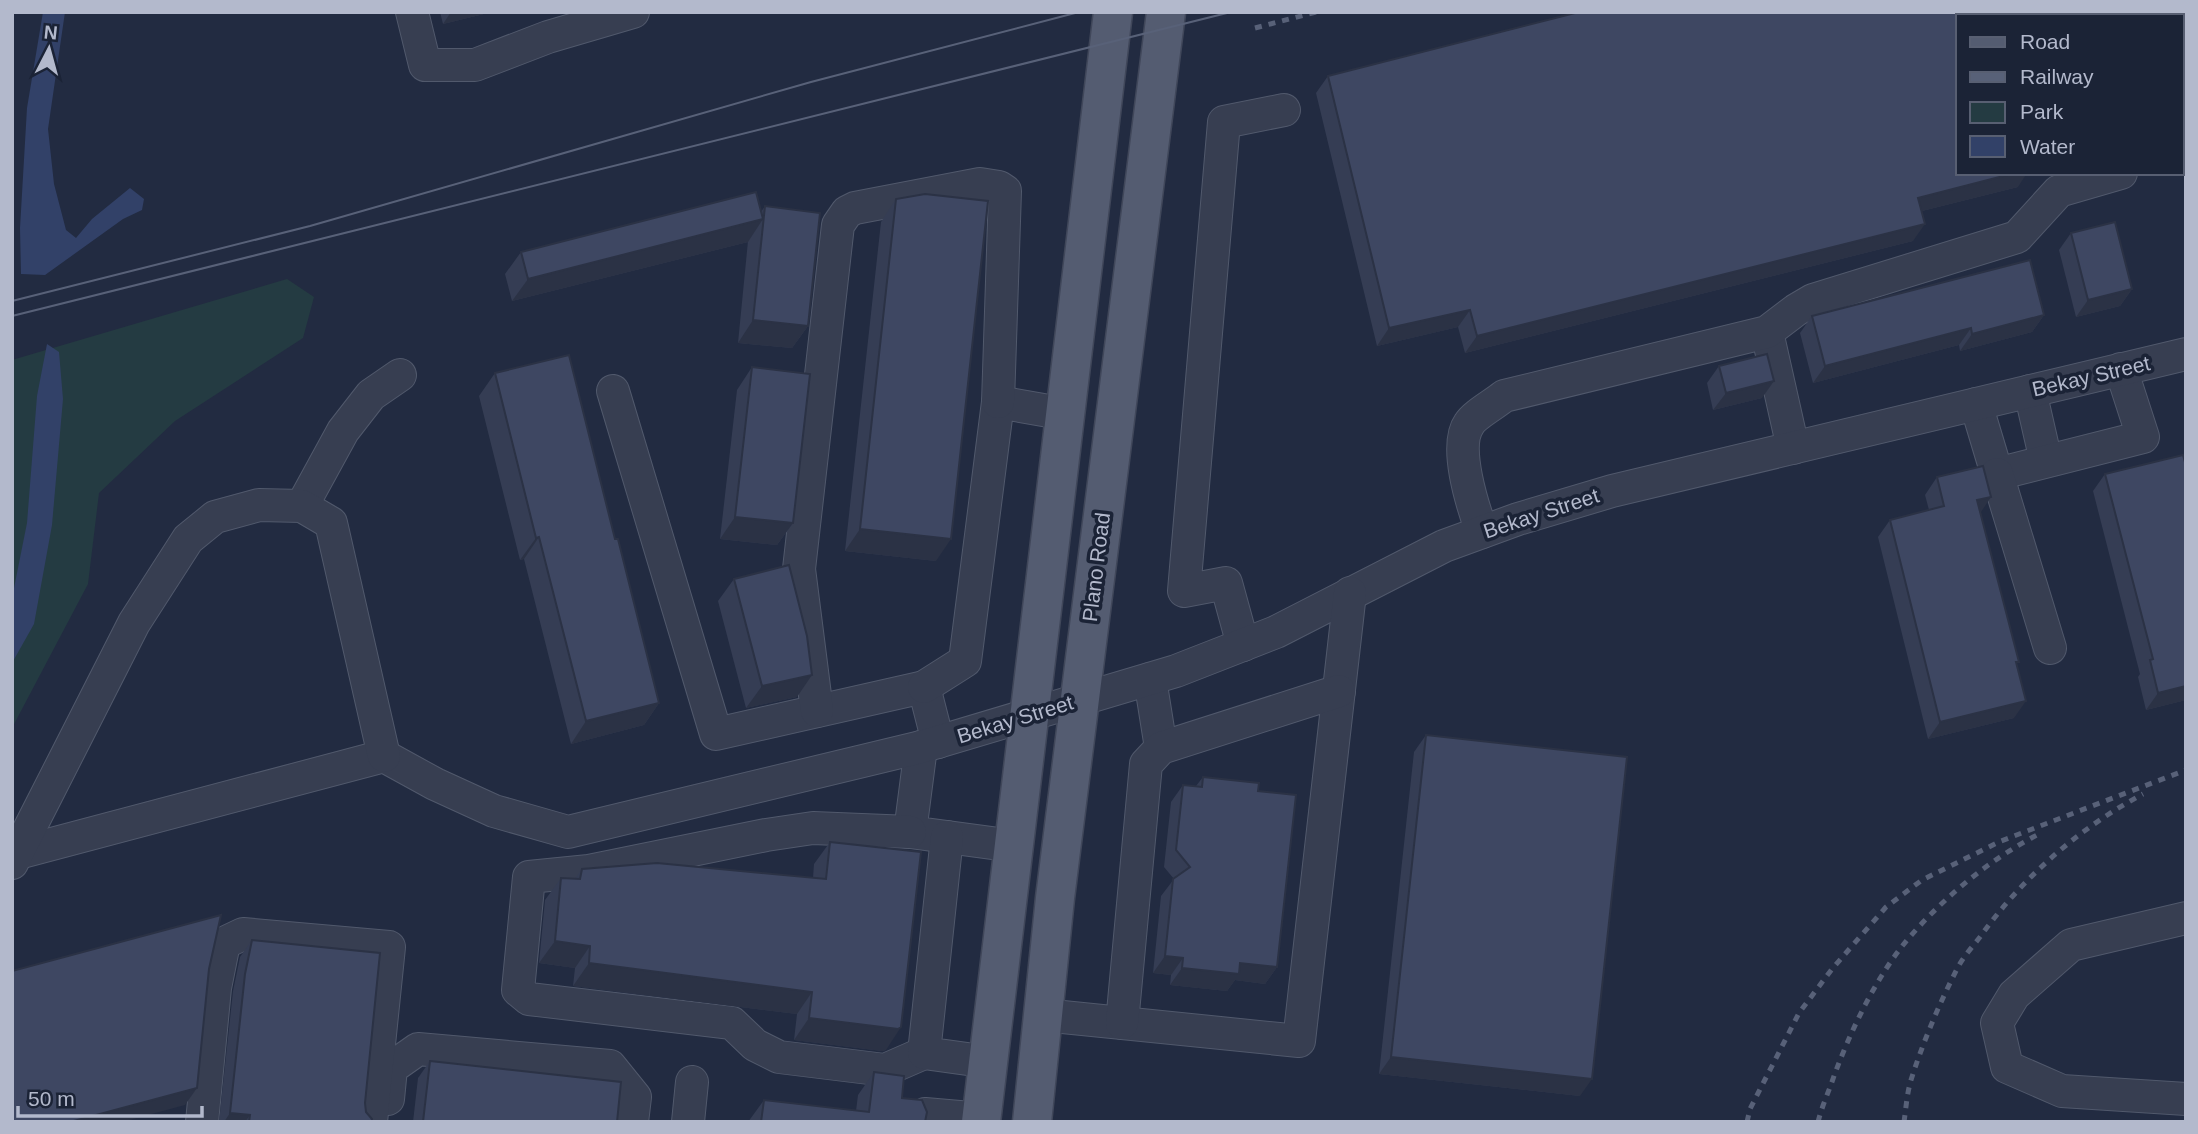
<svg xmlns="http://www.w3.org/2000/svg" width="2198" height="1134" font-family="Arial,sans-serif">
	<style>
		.green { fill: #243b42 }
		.water { fill: #324168 }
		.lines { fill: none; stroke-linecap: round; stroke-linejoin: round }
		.minor-casing { stroke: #51596c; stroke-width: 34 }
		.major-casing { stroke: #40475a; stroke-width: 41 }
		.minor { stroke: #373e51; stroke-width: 32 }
		.major { stroke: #545c71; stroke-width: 38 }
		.tram { stroke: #586178; stroke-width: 2 }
		.rail { stroke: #586178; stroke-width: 5; stroke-dasharray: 7 7; stroke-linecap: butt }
		.wall { fill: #353d54 }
		.shaded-wall { fill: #2b3245 }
		.building { fill: #3e4762; stroke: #2b3245; stroke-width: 2 }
		.labels { text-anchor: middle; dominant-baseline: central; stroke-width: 7; stroke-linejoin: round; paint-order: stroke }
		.street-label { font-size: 21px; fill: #b3b9cc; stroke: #1b2336 }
	</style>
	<rect width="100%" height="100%" fill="#222b41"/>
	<path class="green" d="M287 279 314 297 303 338 175 421 99 493 88 584 12 728V360Z"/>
	<g class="water">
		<path d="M43 12H65L48 129 54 184 66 230 76 238 92 219 130 188 144 199 142 210 123 219 45 275 21 274 20 228 27 108Z"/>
		<path d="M47 344 59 352 63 399 52 525 34 624 12 663V598L27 523 37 396Z"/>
	</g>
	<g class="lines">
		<g class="minor-casing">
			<g id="minor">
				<path d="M412 12 425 65H475L548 37 633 12"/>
				<path d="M2182 156 2186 155"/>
				<path d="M1767 332 1793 448"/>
				<path d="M613 391 716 734 924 687 938 742"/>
				<path d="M2030 391 2046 461"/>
				<path d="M1976 404 1997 474 2143 437 2121 369"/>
				<path d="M1997 474 2050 648"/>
				<path d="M302 506 343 431 371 395 400 375"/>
				<path d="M1482 532C1473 507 1453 447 1469 424 1474 415 1496 403 1504 396L1767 332 1796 310 1813 300 2017 237 2059 191 2121 173"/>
				<path d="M1243 645 1226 583 1184 591 1224 122 1284 110"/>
				<path d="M1150 679 1161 748"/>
				<path d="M924 687 965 661 998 402 1066 414"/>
				<path d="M817 711 799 569 838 225 847 212 855 208 980 184 999 187 1005 191 998 402"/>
				<path d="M921 747 910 832 1014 846"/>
				<path d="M910 832 813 828 766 835 589 871 529 877 518 990 529 999 732 1023 755 1045 779 1057 885 1070 924 1053"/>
				<path d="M947 837 924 1053 989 1062"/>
				<path d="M18 853 384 756 435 784 494 811 568 832 921 747 1176 671 1276 632 1444 546 1518 519 1612 491 2186 354"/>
				<path d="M12 863 134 623 188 539 215 517 259 505 302 506 331 523 384 756"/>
				<path d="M2186 918 2071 945 2014 995 1997 1023 2007 1067 2062 1091 2186 1099"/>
				<path d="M1043 1015 1299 1041 1350 593"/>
				<path d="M1122 1023 1146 764 1161 748 1339 691"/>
				<path d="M388 1099 391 1068 418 1049 610 1066 635 1097 632 1122"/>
				<path d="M202 1122 215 988 224 943 243 934 389 947 371 1122"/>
				<path d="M688 1122 692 1082"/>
				<path d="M924 1122 925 1114 982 1119"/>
			</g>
		</g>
		<g class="major-casing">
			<g id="major">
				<path d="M981 1122 1113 12"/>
				<path d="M1032 1122 1055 898 1166 12"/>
			</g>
		</g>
		<use href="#minor" class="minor"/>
		<use href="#major" class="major"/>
		<g class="tram">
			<path d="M12 301 310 226 811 82 1079 12"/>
			<path d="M12 316 1231 12"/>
		</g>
		<g class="rail">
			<path d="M1255 28 1316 12"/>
			<path d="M1747 1122 1750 1109 1799 1013 1832 969 1886 907 1922 880 2001 841 2186 770"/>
			<path d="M1818 1122C1822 1106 1829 1091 1834 1076 1851 1030 1876 977 1908 939 1943 898 1989 860 2037 835"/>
			<path d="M1904 1122C1906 1108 1907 1093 1911 1080 1923 1042 1940 1002 1958 967 1964 956 1973 946 1980 937 2022 878 2079 828 2143 794"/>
		</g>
	</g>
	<g class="wall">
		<path d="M440 12H492L443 24Z"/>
		<path d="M1328 76 2018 187 1922 211 1913 241 1465 353 1458 327 1377 346 1316 93Z"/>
		<path d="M896 199 936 561 845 551 881 222Z"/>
		<path d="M765 206 808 326 792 348 738 343 748 241V242L512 301 505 274 521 252 761 212Z"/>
		<path d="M2071 233 2132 289 2120 306 2076 317 2059 250Z"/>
		<path d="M2044 315 2032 332 1960 351 1959 345 1813 383 1800 333 1812 316Z"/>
		<path d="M1719 366 1762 398 1713 410 1707 383Z"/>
		<path d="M752 367 793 523 777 545 720 539 737 390Z"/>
		<path d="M495 373 615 539 659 703 644 725 571 744 524 559 520 560 479 396Z"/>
		<path d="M2186 466V700L2146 710 2138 677 2140 674 2093 491 2105 474Z"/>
		<path d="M1937 477 1980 513 2017 664 2014 718 1928 739 1878 537 1890 520 1929 510 1925 495Z"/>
		<path d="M734 579 797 697 746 708 718 601Z"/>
		<path d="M1426 735 1580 1096 1379 1074 1414 752Z"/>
		<path d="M1203 777 1258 791 1277 967 1265 984 1235 980 1227 991 1170 985 1171 975 1153 973 1161 896 1174 879 1164 867 1171 802 1183 785 1196 786Z"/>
		<path d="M830 842 886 1050 882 1051 794 1040 797 1014 573 986 575 968 539 963 545 900 561 878 575 879 582 869 813 878 814 864Z"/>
		<path d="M252 940 365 1103 366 1112 371 1122H219L233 991 240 957Z"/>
		<path d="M430 1061 617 1122H413L418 1078Z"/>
		<path d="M874 1072 925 1122H748L764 1100 856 1111 858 1095Z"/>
	</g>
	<g class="shaded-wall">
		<path d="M451 12H492L443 24Z"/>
		<path d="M2015 173H2027L2018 187 1906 215 1918 198Z"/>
		<path d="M763 219 748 242 512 301 528 279Z"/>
		<path d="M1925 224 1913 241 1465 353 1477 336Z"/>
		<path d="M2132 289 2120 306 2076 317 2088 300Z"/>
		<path d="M1470 310 1458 327 1377 346 1389 328Z"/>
		<path d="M2044 315 2032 332 1960 351 1972 334Z"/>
		<path d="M753 320 808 326 792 348 738 343Z"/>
		<path d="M1971 328 1959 345 1813 383 1825 366Z"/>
		<path d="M1774 381 1762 398 1713 410 1726 393Z"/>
		<path d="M1991 497 1979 515 1977 500Z"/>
		<path d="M735 517 793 523 777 545 720 539Z"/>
		<path d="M860 529 951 539 936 561 845 551Z"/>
		<path d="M539 537 524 559 520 560 536 538Z"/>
		<path d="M812 675 797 697 746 708 762 686Z"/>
		<path d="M2186 686V700L2146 710 2158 693Z"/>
		<path d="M2026 701 2014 718 1928 739 1940 722Z"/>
		<path d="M659 703 644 725 571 744 586 721Z"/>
		<path d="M555 941 590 946 575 968 539 963Z"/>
		<path d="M1165 956 1183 958 1171 975 1153 973Z"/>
		<path d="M589 963 812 992 797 1014 573 986Z"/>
		<path d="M1240 963 1277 967 1265 984 1235 980 1227 991 1170 985 1182 968Z"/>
		<path d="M809 1018 901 1027 886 1050 882 1051 794 1040Z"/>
		<path d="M1391 1057 1592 1079 1580 1096 1379 1074Z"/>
		<path d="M197 1088 185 1105 122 1122H70Z"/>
		<path d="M230 1113 250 1115 245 1122H224Z"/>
	</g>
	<g class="building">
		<path d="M1579 12H1990L1991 16H1958V173H2015L1918 198 1925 224 1477 336 1470 310 1389 328 1328 76Z"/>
		<path d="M756 192 763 219 528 279 521 252Z"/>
		<path d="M925 194 988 201 951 539 860 529 896 199Z"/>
		<path d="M765 206 820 213 808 326 753 320Z"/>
		<path d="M2115 222 2132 289 2088 300 2071 233Z"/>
		<path d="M2030 260 2044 315 1972 334 1971 328 1825 366 1812 316Z"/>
		<path d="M1767 354 1774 381 1726 393 1719 366Z"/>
		<path d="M569 355 615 539H618L659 703 586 721 539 537 536 538 495 373Z"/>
		<path d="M752 367 810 374 793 523 735 517Z"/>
		<path d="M2183 455 2186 466V686L2158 693 2150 660 2153 659 2105 474Z"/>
		<path d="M1983 466 1991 497 1977 500 2019 662H2016L2026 701 1940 722 1890 520 1944 506 1937 477Z"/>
		<path d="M789 565 807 636 812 675 762 686 734 579Z"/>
		<path d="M1426 735 1627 757 1592 1079 1391 1057Z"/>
		<path d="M1203 777 1259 783 1258 791 1296 795 1277 967 1240 963 1239 974 1182 968 1183 958 1165 956 1173 879 1190 867 1176 850 1183 785 1202 787Z"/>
		<path d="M830 842 921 852 901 1027 898 1029 809 1018 812 992 589 963 590 946 555 941 561 878 580 879 582 869 657 863 826 879Z"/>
		<path d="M221 915 209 969 197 1088 70 1122H12V971Z"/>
		<path d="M252 940 380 953 365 1103 366 1112 372 1119 371 1122H249L250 1115 230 1113 245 974Z"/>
		<path d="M430 1061 621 1082 617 1122H423Z"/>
		<path d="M874 1072 904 1076 902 1098 922 1100 927 1112 925 1122H761L764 1100 869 1112Z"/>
	</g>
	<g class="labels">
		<g class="street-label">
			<text transform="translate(2091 376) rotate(-13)">Bekay Street</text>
			<text transform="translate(1541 513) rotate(-18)">Bekay Street</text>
			<text transform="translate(1096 567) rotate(-83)">Plano Road</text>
			<text transform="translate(1015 719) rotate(-17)">Bekay Street</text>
		</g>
	</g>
	<rect width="2198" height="1134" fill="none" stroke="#b3b9cc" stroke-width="28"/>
	<rect x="1956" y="14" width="228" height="161" fill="#1b2336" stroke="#585f72" stroke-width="2"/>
	<rect x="1970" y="37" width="35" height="10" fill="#545c71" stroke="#585f72" stroke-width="2"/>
	<text x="2020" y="49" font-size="21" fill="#b3b9cc">Road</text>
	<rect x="1970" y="72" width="35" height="10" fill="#586178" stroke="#585f72" stroke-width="2"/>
	<text x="2020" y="84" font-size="21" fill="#b3b9cc">Railway</text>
	<rect x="1970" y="102" width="35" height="21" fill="#243b42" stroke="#585f72" stroke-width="2"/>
	<text x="2020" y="119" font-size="21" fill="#b3b9cc">Park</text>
	<rect x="1970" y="136" width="35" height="21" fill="#324168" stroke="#585f72" stroke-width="2"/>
	<text x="2020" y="154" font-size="21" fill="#b3b9cc">Water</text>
	<g transform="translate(49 49) rotate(6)" stroke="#1b2336" stroke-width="5" paint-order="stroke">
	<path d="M0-5L12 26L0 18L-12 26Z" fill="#b3b9cc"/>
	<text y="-10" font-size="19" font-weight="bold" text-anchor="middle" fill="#b3b9cc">N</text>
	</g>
	<path d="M18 1106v10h184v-10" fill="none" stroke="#b3b9cc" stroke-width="3.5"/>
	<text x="28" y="1106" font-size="21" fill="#b3b9cc" stroke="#1b2336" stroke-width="5" paint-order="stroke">50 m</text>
</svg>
